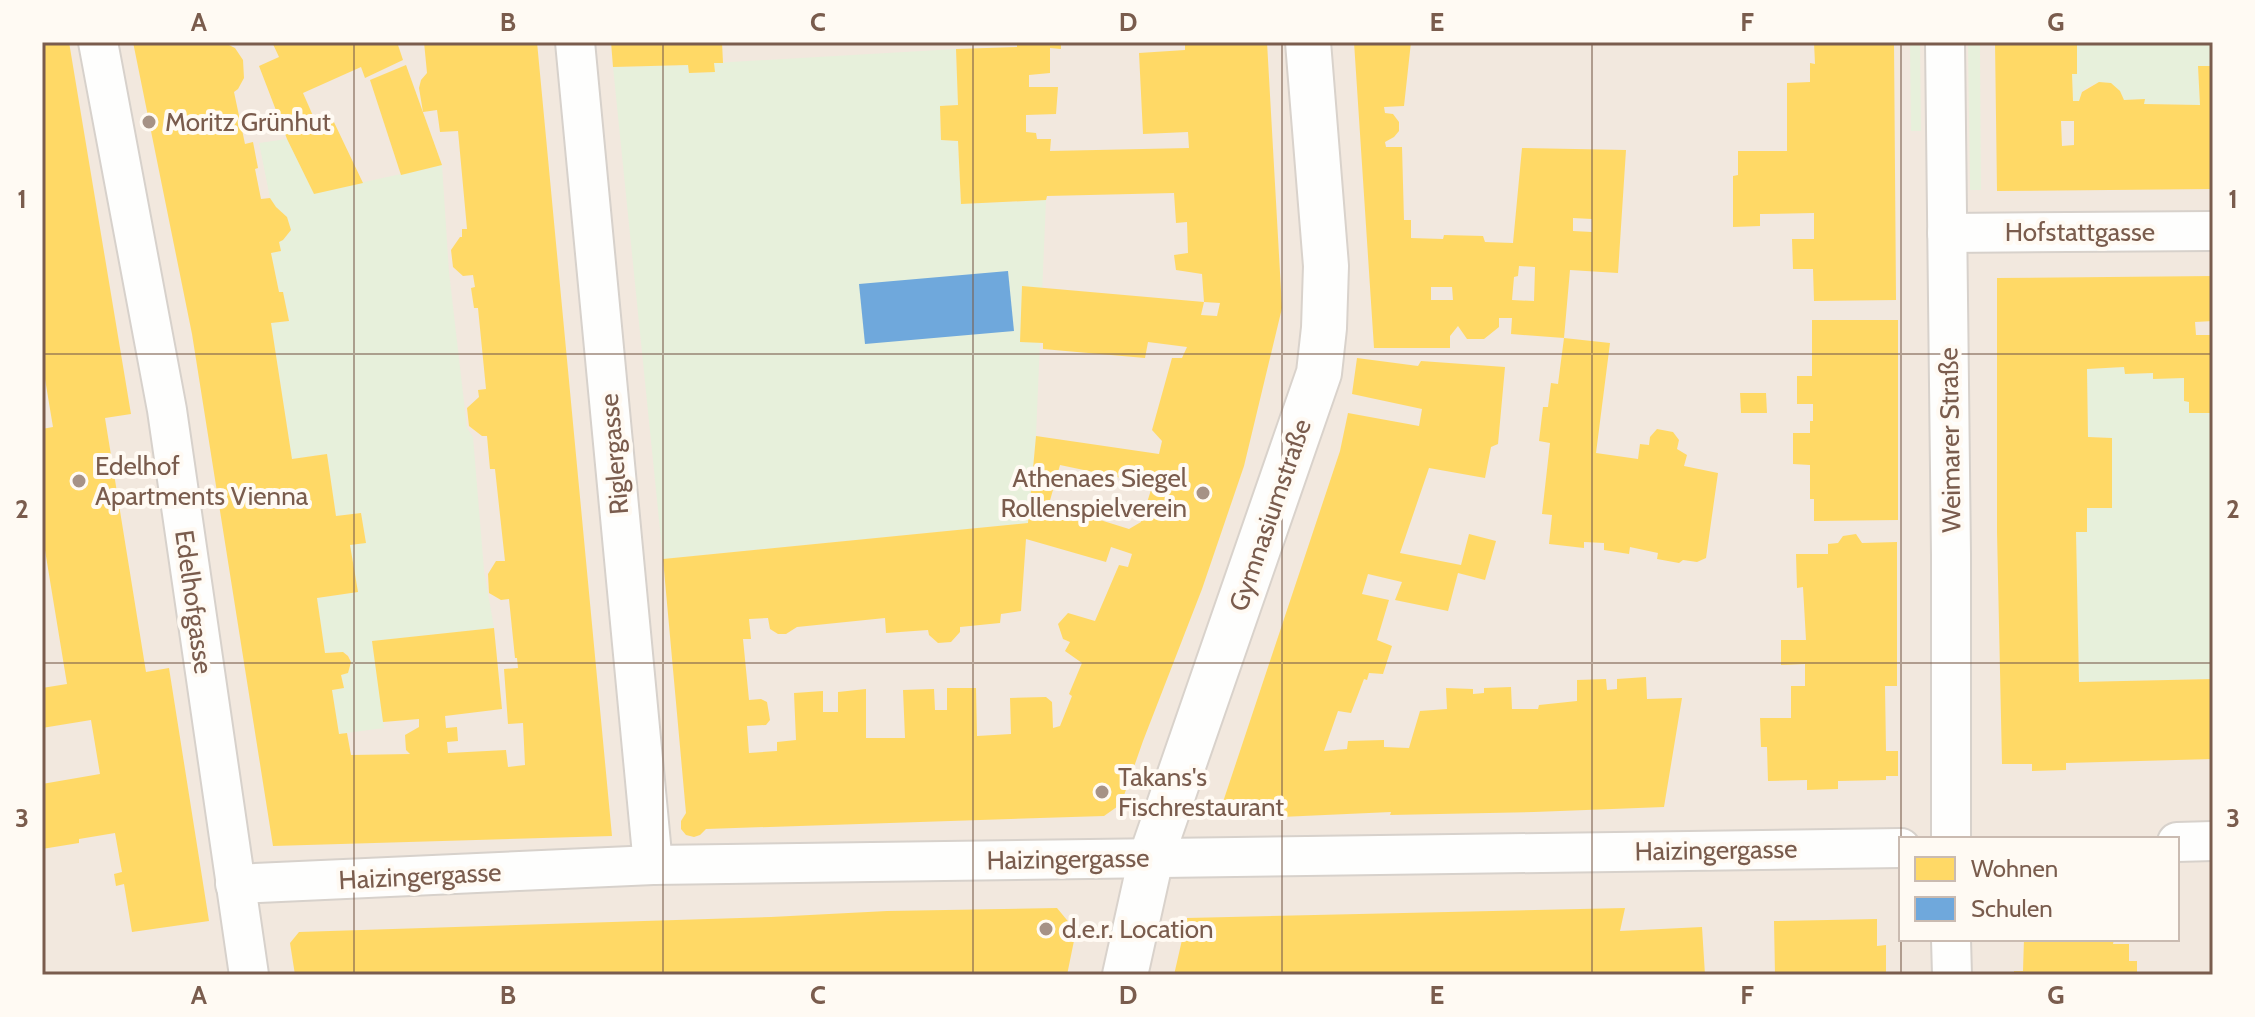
<svg xmlns="http://www.w3.org/2000/svg" width="2255" height="1017" font-family="Cabin,sans-serif">
	<style>
		.residential { fill: #f2e8de; fill-rule: evenodd }
		.green { fill: #e7f0db }
		.homes { fill: #ffd966; fill-rule: evenodd }
		.schools { fill: #6fa8dc }
		.lines { fill: none; stroke-linecap: round; stroke-linejoin: round }
		.street-casing { stroke: #d7d1cb; stroke-width: 42 }
		.secondary-casing { stroke: #d9d2cb; stroke-width: 48 }
		.street { stroke: #fefefd; stroke-width: 38 }
		.secondary { stroke: #fefefd; stroke-width: 44 }
		.grid { fill: none; stroke: #7a5c4d; stroke-width: 2; stroke-opacity: 0.55 }
		.poi-dot { fill: #a69286; stroke: #fffaf3; stroke-width: 3 }
		.labels { text-anchor: middle; dominant-baseline: central; stroke-width: 8; stroke-linejoin: round; paint-order: stroke }
		.poi-label { font-size: 26px; fill: #7a5c4d; stroke: #fffaf3; text-anchor: start }
		.street-label { font-size: 26px; fill: #7a5c4d; stroke: #fffaf3 }
		.neatline { fill: none; stroke: #7a5c4d; stroke-width: 3 }
		.grid-label { font-size: 26px; text-anchor: middle; font-weight: bold; fill: #7a5c4d }
	</style>
	<rect width="100%" height="100%" fill="#f9f5f0"/>
	<path class="residential" d="M42 42H2213V975H42ZM1901 839H2177V939H1901Z"/>
	<g class="green">
		<path d="M1910 42H1920L1921 131H1911Z"/>
		<path d="M1968 42H1980L1981 190H1970V187Z"/>
		<path d="M2077 42H2100L2101 45H2118V42H2213V66H2198L2200 105 2144 104V99L2124 100C2115 79 2099 78 2082 91L2079 101H2073L2072 74H2077Z"/>
		<path d="M956 49 958 105 940 106 941 140 958 141 961 204 1046 200 1036 436 1028 523 663 559 613 67 688 65 689 73 714 72V63Z"/>
		<path d="M287 139 314 193 442 165 449 272 467 428 473 437 484 570 494 628 373 641 384 728 339 734 332 690 344 688 341 675 348 672C358 650 340 651 325 653L317 598 358 592 350 545 366 542 361 513 336 516 327 454 292 459 271 323 289 321 283 292H279L271 253 281 251 279 242 283 240 291 230 287 217 276 207 270 198 259 143Z"/>
		<path d="M2124 367 2125 374 2153 373 2154 378H2184V401L2213 400V679L2079 682 2076 532 2087 531V508L2112 507V438L2088 437 2087 369Z"/>
	</g>
	<g class="homes">
		<path d="M42 42H69L131 414 105 418 146 672 169 668 209 921 132 932 124 884 116 886 114 874 122 872 115 833 79 839V843L42 849V784L100 774 91 720 42 728V688L67 684 42 532V429L53 427 42 361Z"/>
		<path d="M133 42H223L235 48 243 60 244 78 238 89 234 92 245 144 253 142 258 168 255 169 261 199 270 198 276 207 287 217 291 230 283 240 279 242 281 251 271 253 279 292H283L289 321 271 323 292 459 327 454 336 516 361 513 366 543 350 545 358 592 317 598 325 653 343 652 348 656 351 662 348 673 341 675 344 688 332 690 339 734 347 733 351 755 410 754 406 750 405 735 419 727V719L383 722 372 641 494 628 502 709 445 716 446 728 457 727 458 741 447 742 448 753 506 750 508 767 525 765 523 723 508 724 504 669 518 668 517 658H515L509 599 501 600 489 593 488 574 496 561H505L495 469H490L487 436H482L469 426 467 408 479 397 478 390 486 389 478 308H474L471 288 475 287 473 275 463 276 453 267 451 250 460 237H462V229H467L458 131 440 132 437 110 423 112 419 88 421 80 427 73 424 42H537L612 836 273 846 192 334Z"/>
		<path d="M272 42H397L403 60 365 78 361 67 303 93 317 125 332 118 363 183 314 194 287 139 259 66 279 57Z"/>
		<path d="M611 42H722L723 63H714L715 72 689 73 688 65 613 67Z"/>
		<path d="M1017 42H1061V49L1050 48V73L1029 75V87H1058L1056 114 1026 115V132L1036 133 1037 139H1051L1050 151 1189 148 1188 132 1143 134 1139 53 1185 50V42H1267L1282 308 1244 466 1202 589 1143 741 1121 804 1104 816 706 829 700 835 694 837 686 835 681 829V821L686 813 663 559 1028 523 1036 436 1159 454 1162 441 1152 430 1172 358H1182L1187 347 1148 342 1145 358 1043 349V343L1020 342 1022 286 1204 302 1201 315 1217 316 1220 303 1204 302 1202 274 1176 270 1174 255 1188 253 1187 222 1176 223 1174 193 1047 196 1046 200 961 204 958 141 941 140 940 106 958 105 956 49 1017 47ZM1060 465 1136 481 1143 470 1146 476 1155 477 1141 522 1129 529 1049 504ZM1026 539 1106 562 1111 547 1132 554 1128 567 1119 565 1095 621 1068 613 1058 624 1063 639 1070 642 1065 651 1082 663 1069 694 1072 696 1060 726 1053 728 1052 702 1046 697 1010 698 1011 734 977 736 976 688H947V710H935L934 689 903 690 905 738H866V689L838 692V712H823V691L794 693 796 740 777 742V751L749 753 747 726 766 725 770 720 767 702 761 699 749 700 743 639H751L749 619 768 618 770 629 778 634H786L797 627 885 618 886 633 928 630 929 635 938 643 951 642 960 632V627L1000 623 1001 614 1021 611Z"/>
		<path d="M1354 42H1411L1404 106 1384 107 1385 113 1393 114 1399 122V131L1394 137 1385 142 1386 147H1402L1404 220H1411V238L1443 239 1444 235 1483 236 1485 242 1513 243 1522 148 1626 150 1618 273 1570 270 1564 338 1511 334 1512 318H1499V327L1484 339H1467L1458 326 1450 336V348H1374ZM1573 218 1592 219V232L1573 231ZM1519 266 1535 267 1534 301 1512 300 1514 277 1518 276ZM1431 287H1452L1453 300H1431Z"/>
		<path d="M1814 42H1894L1896 300 1814 301 1813 269H1793L1792 239H1814V213L1760 214V226L1733 227V176L1738 175V151H1787V83L1810 82V63L1815 64Z"/>
		<path d="M1995 42H2077V74H2072L2073 101H2079L2082 92 2099 82 2111 83 2120 91 2124 100 2145 99 2144 104 2200 105 2198 66H2213V189L1997 191ZM2061 121H2074V145L2062 146Z"/>
		<path d="M406 65 442 165 401 175 370 80Z"/>
		<path d="M2213 276V321L2195 322 2196 335H2213L2212 413H2189V402L2184 401V378L2153 379V373L2125 374 2124 367 2087 369 2088 437 2112 438V508H2087V532H2076L2079 682 2213 679V759L2066 763V770L2032 771V764H2002L1997 532V278Z"/>
		<path d="M1812 320H1898V520L1814 521V499H1810V465L1793 464V433H1810V421H1813V404H1797V376H1812Z"/>
		<path d="M1564 338 1610 343 1596 453 1638 459 1640 444 1649 445 1650 437 1657 429 1673 432 1679 440 1677 449 1687 455 1684 466 1718 473 1706 558 1697 562 1683 560 1679 563 1657 559 1658 553 1630 547 1629 554 1604 550V543L1584 542V548L1549 544 1552 515 1542 514 1550 443 1539 441 1543 407H1548L1551 383 1558 384Z"/>
		<path d="M1357 358 1418 366 1421 361 1505 367 1498 444 1491 447 1485 478 1429 468 1400 553 1461 565 1469 534 1496 541 1485 580 1458 573 1448 611 1395 600 1402 582 1368 574 1362 594 1389 600 1377 640 1392 646 1383 674 1369 673 1367 680 1364 679 1351 713 1338 711 1324 751 1347 749 1348 741 1384 740V747L1409 748 1420 711 1447 709 1446 688 1473 689V694L1484 693V688L1511 687 1512 709H1538L1539 705 1577 701V680L1606 679 1607 690 1617 689V679L1646 677 1647 699 1682 698 1664 807 1534 812 1390 815 1391 812 1235 819 1223 802 1340 451 1348 413 1419 426 1422 409 1352 394Z"/>
		<path d="M1740 393H1766L1767 413H1741Z"/>
		<path d="M1856 534 1862 543 1897 542V686H1885L1886 751H1898V776H1886V780L1838 781V789L1807 790V780L1768 781 1767 747H1761L1760 718H1791V686H1805V664L1781 665V640H1806L1803 587 1797 588 1796 554H1828V544L1838 543 1843 536Z"/>
		<path d="M1057 908 1076 931 1067 975H295L290 943 299 932 771 917 887 911Z"/>
		<path d="M1625 908 1620 931 1702 927 1705 975H1174L1187 918Z"/>
		<path d="M1877 919V946L1886 945V975H1775L1774 921Z"/>
		<path d="M2024 939H2114L2113 944H2129V961H2137V975H2014V971H2023Z"/>
	</g>
	<path class="schools" d="M1008 271 1014 331 865 344 859 284Z"/>
	<g class="lines">
		<g class="street-casing">
			<g id="street">
				<path d="M98 42 167 410 249 975"/>
				<path d="M575 42 653 865"/>
				<path d="M1945 42 1951 555V839"/>
				<path d="M1947 233 2213 231"/>
				<path d="M2177 842 2213 841"/>
				<path d="M235 884 653 865 1901 848"/>
				<path d="M1951 939 1952 975"/>
			</g>
		</g>
		<g class="secondary-casing">
			<path id="secondary" d="M1125 975 1151 858 1319 373 1324 328 1326 266 1308 42"/>
		</g>
		<use href="#street" class="street"/>
		<use href="#secondary" class="secondary"/>
	</g>
	<path class="grid" d="M354 42V975M663 42V975M973 42V975M1282 42V975M1592 42V975M1901 42V839M42 354H2213M42 663H2213M1901 939V975"/>
	<g class="poi-dot">
		<circle cx="149" cy="122" r="8"/>
		<circle cx="79" cy="481" r="8"/>
		<circle cx="1203" cy="493" r="8"/>
		<circle cx="1102" cy="792" r="8"/>
		<circle cx="1046" cy="929" r="8"/>
	</g>
	<g class="labels">
		<g class="poi-label">
			<text x="165" y="122">Moritz Grünhut</text>
			<text x="95" y="466">Edelhof<tspan x="95" dy="30">Apartments Vienna</tspan></text>
			<text x="1187" y="478" text-anchor="end">Athenaes Siegel<tspan x="1187" dy="30">Rollenspielverein</tspan></text>
			<text x="1118" y="777">Takans's<tspan x="1118" dy="30">Fischrestaurant</tspan></text>
			<text x="1062" y="929">d.e.r. Location</text>
		</g>
		<g class="street-label">
			<text x="2080" y="232">Hofstattgasse</text>
			<text transform="translate(1950 440) rotate(-91)">Weimarer Straße</text>
			<text transform="translate(614 454) rotate(-95)">Riglergasse</text>
			<text transform="translate(1270 515) rotate(-71)">Gymnasiumstraße</text>
			<text transform="translate(194 602) rotate(82)">Edelhofgasse</text>
			<text transform="translate(1716 850) rotate(-1)">Haizingergasse</text>
			<text transform="translate(1068 859) rotate(-1)">Haizingergasse</text>
			<text transform="translate(420 876) rotate(-3)">Haizingergasse</text>
		</g>
	</g>
	<rect width="2255" height="1017" fill="none" stroke="#fffaf3" stroke-width="88"/>
	<rect x="1899" y="837" width="280" height="104" fill="#fffaf3" stroke="#cabbb1" stroke-width="2"/>
	<rect x="1915" y="857" width="40" height="24" fill="#ffd966" stroke="#cabbb1" stroke-width="2"/>
	<text x="1971" y="877" font-size="24" fill="#7a5c4d">Wohnen</text>
	<rect x="1915" y="897" width="40" height="24" fill="#6fa8dc" stroke="#cabbb1" stroke-width="2"/>
	<text x="1971" y="917" font-size="24" fill="#7a5c4d">Schulen</text>
	<rect x="44" y="44" width="2167" height="929" class="neatline"/>
	<g class="grid-label">
		<text x="199" y="31">A</text>
		<text x="508" y="31">B</text>
		<text x="818" y="31">C</text>
		<text x="1128" y="31">D</text>
		<text x="1437" y="31">E</text>
		<text x="1747" y="31">F</text>
		<text x="2056" y="31">G</text>
		<text x="22" y="208">1</text>
		<text x="2233" y="208">1</text>
		<text x="22" y="518">2</text>
		<text x="2233" y="518">2</text>
		<text x="22" y="827">3</text>
		<text x="2233" y="827">3</text>
		<text x="199" y="1004">A</text>
		<text x="508" y="1004">B</text>
		<text x="818" y="1004">C</text>
		<text x="1128" y="1004">D</text>
		<text x="1437" y="1004">E</text>
		<text x="1747" y="1004">F</text>
		<text x="2056" y="1004">G</text>
	</g>
</svg>
